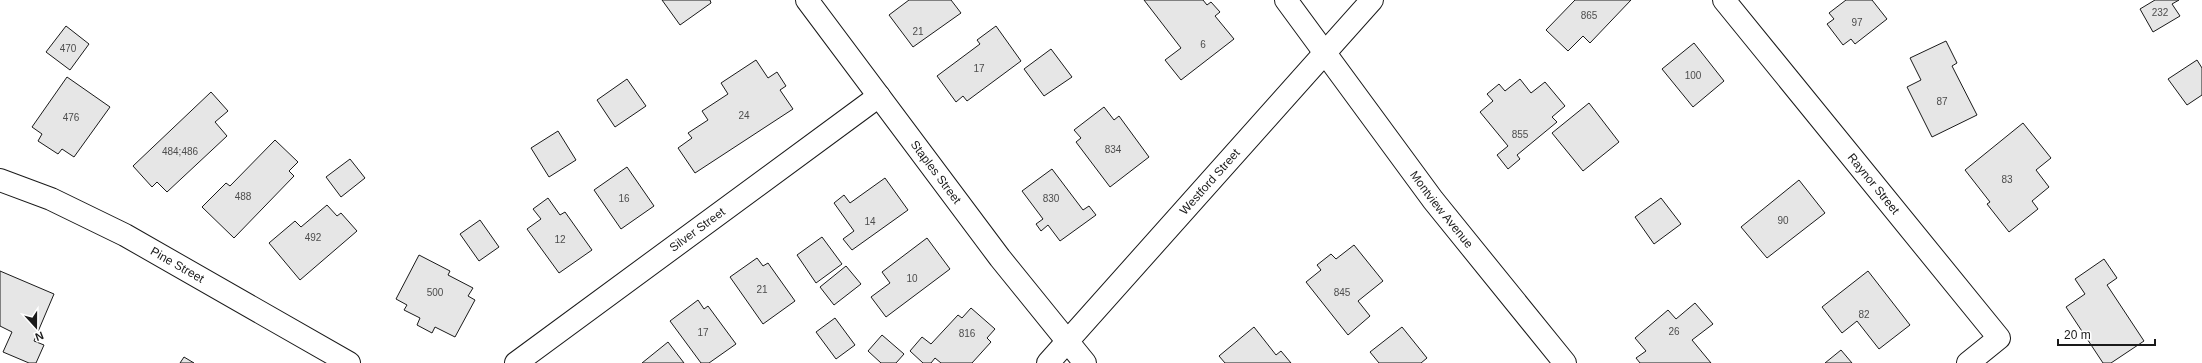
<svg xmlns="http://www.w3.org/2000/svg" width="2202" height="363" font-family="Helvetica,sans-serif">
	<style>
		.building { fill: #e6e6e6; stroke: #1a1a1a }
		.lines { fill: none; stroke-linecap: round; stroke-linejoin: round }
		.minor-casing { stroke: #1a1a1a; stroke-width: 24 }
		.major-casing { stroke: #1a1a1a; stroke-width: 24 }
		.minor { stroke: #fff; stroke-width: 22 }
		.major { stroke: #fff; stroke-width: 22 }
		.labels { text-anchor: middle; dominant-baseline: central; stroke-width: 3; stroke-linejoin: round; paint-order: stroke }
		.number-label { font-size: 10px; fill: #4d4d4d }
		.street-label { font-size: 12px; fill: #1a1a1a; stroke: #fff }
	</style>
	<rect width="100%" height="100%" fill="#fff"/>
	<g class="building">
		<path d="M662 0H710L711 3 680 25Z"/>
		<path d="M909 0H951L961 13 913 47 889 15Z"/>
		<path d="M1144 0H1203L1207 5 1211 2 1220 12 1215 16 1234 39 1181 80 1165 60 1181 48Z"/>
		<path d="M1575 0H1631L1590 43 1583 36 1568 51 1546 30Z"/>
		<path d="M1846 0H1872L1887 19 1855 44 1851 39 1843 45 1827 24 1834 19 1829 13Z"/>
		<path d="M2155 0H2179L2172 4 2180 16 2153 32 2140 9Z"/>
		<path d="M66 26 89 44 70 70 46 52Z"/>
		<path d="M996 26 1021 61 967 101 963 96 956 102 937 76 980 44 977 40Z"/>
		<path d="M1946 41 1957 63 1952 66 1977 115 1932 137 1907 87 1921 80 1910 58Z"/>
		<path d="M1694 43 1724 81 1693 107 1662 69Z"/>
		<path d="M1051 49 1072 77 1044 96 1024 69Z"/>
		<path d="M756 60 768 78 777 72 786 86 780 90 793 109 695 173 678 148 692 138 688 133 708 120 702 111 728 94 721 83Z"/>
		<path d="M2197 60 2202 68V95L2187 105 2168 79Z"/>
		<path d="M67 77 110 107 74 157 62 149 58 154 38 141 42 134 32 127Z"/>
		<path d="M627 79 646 106 615 127 597 100Z"/>
		<path d="M1520 79 1531 93 1545 82 1565 106 1552 117 1557 122 1517 155 1520 159 1508 169 1497 155 1508 146 1480 112 1493 101 1487 94 1499 84 1505 91Z"/>
		<path d="M211 92 228 111 215 122 227 136 167 192 157 182 152 187 133 166Z"/>
		<path d="M1589 103 1619 142 1583 171 1552 133Z"/>
		<path d="M1104 107 1114 120 1119 116 1149 157 1110 187 1076 142 1081 138 1074 130Z"/>
		<path d="M2023 123 2051 158 2036 170 2049 187 2032 201 2038 209 2009 232 1987 204 1990 202 1965 170Z"/>
		<path d="M558 131 576 160 549 177 531 148Z"/>
		<path d="M275 140 298 162 289 171 294 176 234 238 202 207 226 183 230 186Z"/>
		<path d="M350 159 365 178 341 197 326 177Z"/>
		<path d="M627 167 654 206 621 229 594 190Z"/>
		<path d="M1052 169 1083 210 1089 206 1096 215 1060 241 1048 225 1041 231 1036 224 1043 219 1022 191Z"/>
		<path d="M885 178 908 210 852 250 843 239 854 231 834 203 844 195 850 203Z"/>
		<path d="M1799 180 1825 213 1767 258 1741 227Z"/>
		<path d="M548 198 560 215 565 212 592 250 559 273 527 229 541 219 533 209Z"/>
		<path d="M1661 198 1681 224 1654 244 1635 217Z"/>
		<path d="M327 205 337 216 341 213 357 231 300 280 269 243 295 221 301 227Z"/>
		<path d="M480 220 499 247 479 261 460 234Z"/>
		<path d="M822 237 842 264 816 283 797 255Z"/>
		<path d="M927 238 950 269 886 317 871 297 890 283 882 272Z"/>
		<path d="M1354 245 1383 281 1358 301 1370 316 1348 335 1306 282 1321 270 1317 265 1331 254 1336 259Z"/>
		<path d="M419 255 450 271 448 275 473 288 468 296 475 300 455 337 435 327 432 333 417 325 420 318 404 310 407 305 396 299Z"/>
		<path d="M757 258 763 266 768 263 795 301 763 324 730 277Z"/>
		<path d="M2104 259 2117 278 2107 285 2144 341 2111 363H2103L2066 307 2085 294 2075 279Z"/>
		<path d="M846 266 861 284 834 305 820 287Z"/>
		<path d="M0 271 54 294 34 341 44 345 36 363H29L3 352 12 332 0 326Z"/>
		<path d="M1868 271 1910 325 1879 349 1857 321 1842 333 1822 307Z"/>
		<path d="M698 300 704 309 708 306 736 344 709 363H701L670 321Z"/>
		<path d="M1695 303 1713 324 1692 340 1711 363H1640L1636 358 1646 351 1635 338 1668 310 1676 319Z"/>
		<path d="M971 308 995 329 987 338 991 342 972 363H941L935 358 931 363H923L910 351 922 337 931 344 958 315 962 318Z"/>
		<path d="M835 318 855 345 836 359 816 332Z"/>
		<path d="M1254 327 1276 355 1281 351 1291 363H1225L1219 356Z"/>
		<path d="M1402 327 1427 358 1421 363H1379L1370 352Z"/>
		<path d="M882 335 904 354 896 363H881L868 351Z"/>
		<path d="M668 342 684 363H642Z"/>
		<path d="M1841 350 1852 363H1825Z"/>
		<path d="M184 357 194 363H180Z"/>
	</g>
	<g class="lines">
		<g class="minor-casing">
			<g id="minor">
				<path id="s1" d="M807 0 1000 258 1085 363"/>
				<path id="s2" d="M1286 0 1433 200 1565 363"/>
				<path id="s3" d="M1724 0 1999 338 1968 363"/>
				<path id="s4" d="M0 180 51 199 125 235 349 363"/>
				<path id="s5" d="M516 363 879 96"/>
			</g>
		</g>
		<g class="major-casing">
			<g id="major">
				<path id="s6" d="M1048 363 1372 0"/>
			</g>
		</g>
		<use href="#minor" class="minor"/>
		<use href="#major" class="major"/>
	</g>
	<g class="labels">
		<g class="number-label">
			<text x="2160" y="12">232</text>
			<text x="1589" y="15">865</text>
			<text x="1857" y="22">97</text>
			<text x="918" y="31">21</text>
			<text x="1203" y="44">6</text>
			<text x="68" y="48">470</text>
			<text x="979" y="68">17</text>
			<text x="1693" y="75">100</text>
			<text x="1942" y="101">87</text>
			<text x="744" y="115">24</text>
			<text x="71" y="117">476</text>
			<text x="1520" y="134">855</text>
			<text x="1113" y="149">834</text>
			<text x="180" y="151">484;486</text>
			<text x="2007" y="179">83</text>
			<text x="243" y="196">488</text>
			<text x="624" y="198">16</text>
			<text x="1051" y="198">830</text>
			<text x="1783" y="220">90</text>
			<text x="870" y="221">14</text>
			<text x="313" y="237">492</text>
			<text x="560" y="239">12</text>
			<text x="912" y="278">10</text>
			<text x="762" y="289">21</text>
			<text x="435" y="292">500</text>
			<text x="1342" y="292">845</text>
			<text x="1864" y="314">82</text>
			<text x="1674" y="331">26</text>
			<text x="703" y="332">17</text>
			<text x="967" y="333">816</text>
		</g>
		<g class="street-label">
			<text stroke="none"><textPath href="#s1" startOffset="215">Staples Street</textPath></text>
			<text stroke="none"><textPath href="#s6" startOffset="243">Westford Street</textPath></text>
			<text stroke="none"><textPath href="#s3" startOffset="237">Raynor Street</textPath></text>
			<text stroke="none"><textPath href="#s2" startOffset="261">Montview Avenue</textPath></text>
			<text stroke="none"><textPath href="#s5" startOffset="225">Silver Street</textPath></text>
			<text stroke="none"><textPath href="#s4" startOffset="197">Pine Street</textPath></text>
		</g>
	</g>
	<g transform="translate(36 327) rotate(159)" stroke="#ffffff" stroke-width="3" paint-order="stroke">
	<path d="M0-3L7 15L0 10L-7 15Z" fill="#1a1a1a"/>
	<text y="-6" font-size="11" font-weight="bold" text-anchor="middle" fill="#1a1a1a">N</text>
	</g>
	<path d="M2058 339v6h97v-6" fill="none" stroke="#1a1a1a" stroke-width="2"/>
	<text x="2064" y="339" font-size="12" fill="#1a1a1a" stroke="#ffffff" stroke-width="3" paint-order="stroke">20 m</text>
</svg>
